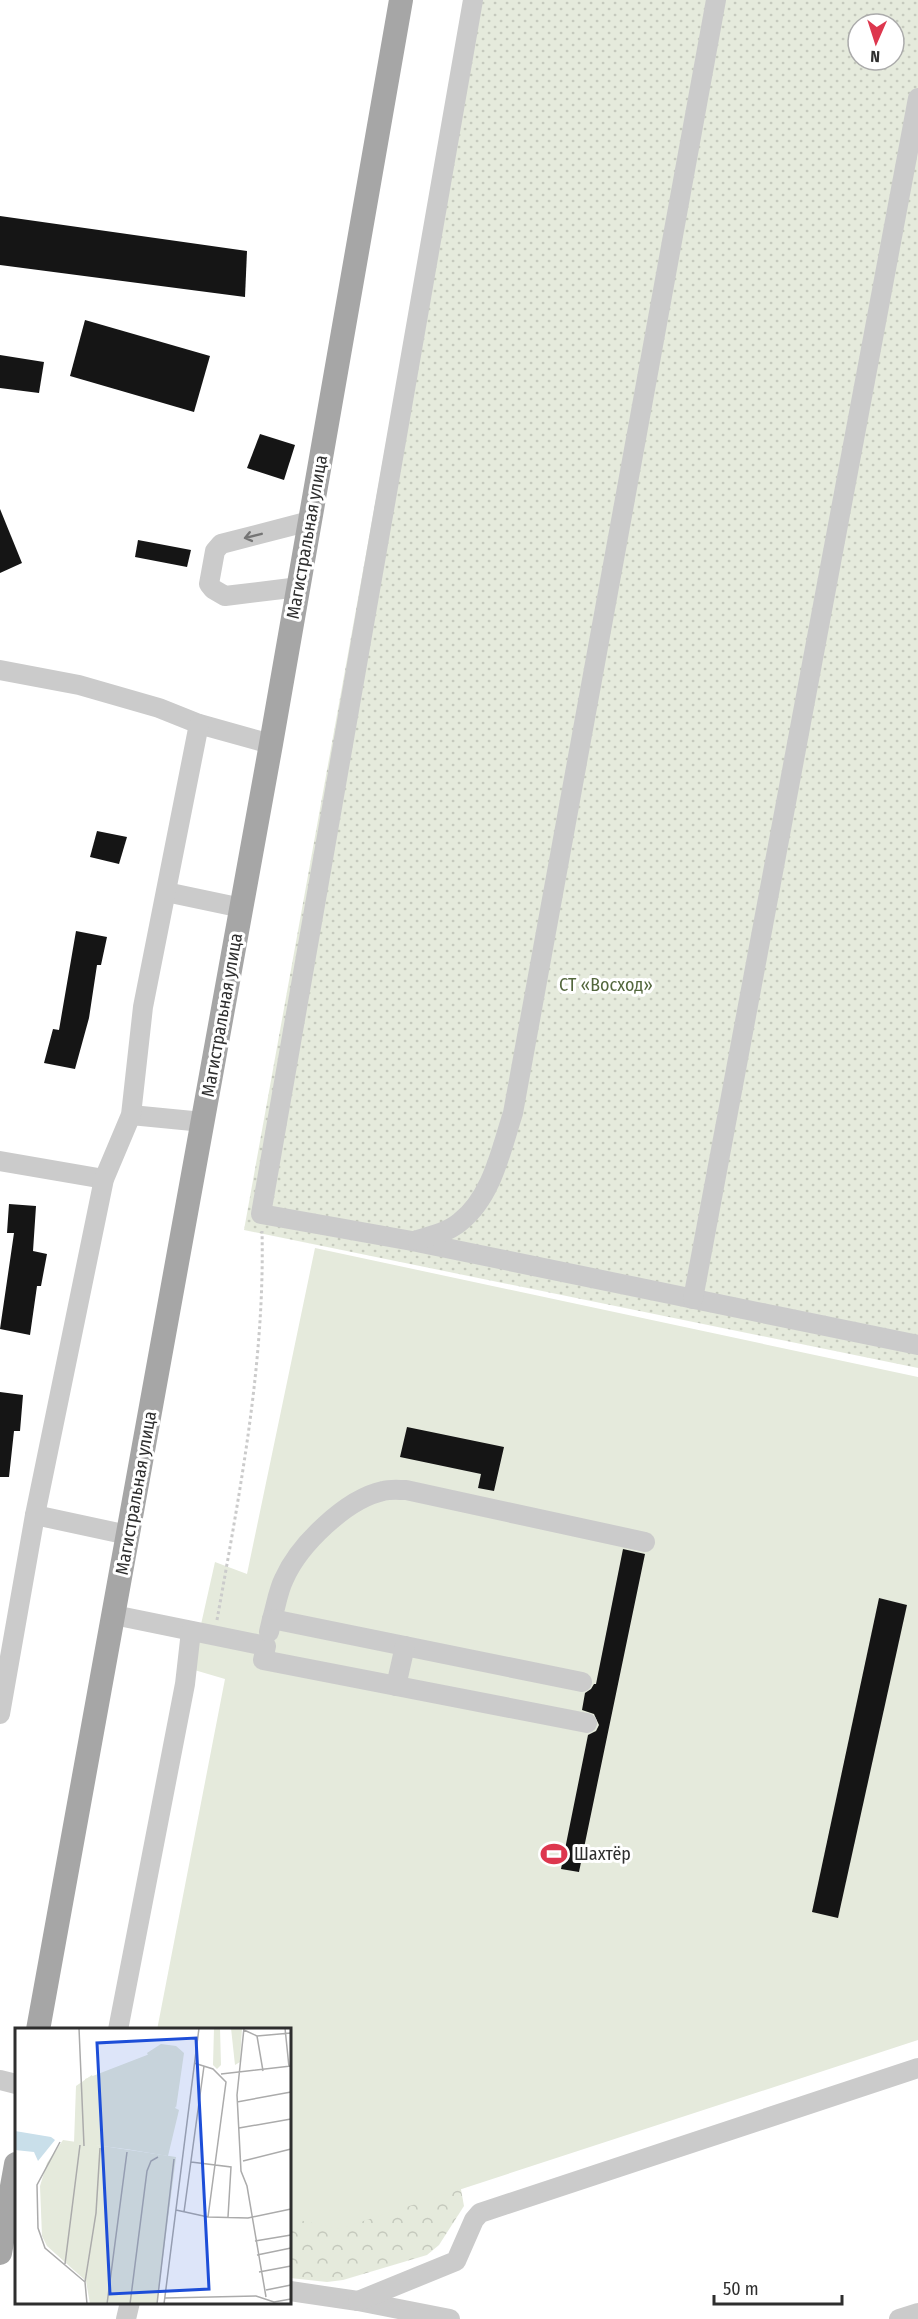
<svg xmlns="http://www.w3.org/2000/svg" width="918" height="2319" font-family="'Fira Sans Condensed',sans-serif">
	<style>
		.forest { fill: url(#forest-crowns) }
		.park { fill: #e5eadc }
		.garden { fill: url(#garden-dots); fill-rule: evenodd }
		.building { fill: #151515 }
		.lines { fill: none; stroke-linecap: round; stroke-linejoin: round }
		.path { stroke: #cbcbcb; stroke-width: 3; stroke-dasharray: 3 3; stroke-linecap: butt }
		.minor { stroke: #cbcbcb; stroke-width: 20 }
		.major { stroke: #a6a6a6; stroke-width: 24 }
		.oneway { stroke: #757575 }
		.labels { text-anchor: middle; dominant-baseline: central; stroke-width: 6; stroke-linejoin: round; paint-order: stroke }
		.street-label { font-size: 18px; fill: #2e2e2e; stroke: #fff }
		.park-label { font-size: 18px; fill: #53673d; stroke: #fff }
		.poi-label { font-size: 18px; fill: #2e2e2e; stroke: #fff; text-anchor: start }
		.inset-road { fill: none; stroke: #ababab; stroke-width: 1.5 }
		.view { fill: #1d4ed8; fill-opacity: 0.15; stroke: #1d4ed8; stroke-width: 3 }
		.inset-edge { fill: none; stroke: #2e2e2e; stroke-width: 3 }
	</style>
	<defs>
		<pattern id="forest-crowns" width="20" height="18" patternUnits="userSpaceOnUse" patternTransform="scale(1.5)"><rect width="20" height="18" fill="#e5eadc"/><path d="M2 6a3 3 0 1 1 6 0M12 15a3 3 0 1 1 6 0" fill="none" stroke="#c5c9bd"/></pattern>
		<pattern id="garden-dots" width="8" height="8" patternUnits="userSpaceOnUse" patternTransform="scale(1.5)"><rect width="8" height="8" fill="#e5eadc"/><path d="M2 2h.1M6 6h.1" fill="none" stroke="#c5c9bd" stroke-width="1.8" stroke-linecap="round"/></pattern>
	</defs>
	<rect width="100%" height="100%" fill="#fff"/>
	<path class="forest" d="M290 2171 460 2184 464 2206 439 2245 427 2255 343 2280 327 2282 290 2278Z"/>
	<path class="park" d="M315 1248 918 1377V2040L339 2229 290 2218V2030H157L225 1679 191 1669 215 1562 247 1574Z"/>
	<path class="garden" d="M466 0H918V1368L244 1230ZM858 24H894V60H858Z"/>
	<g class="building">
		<path d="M0 216 247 251 245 297 0 265Z"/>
		<path d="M85 320 210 356 194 412 70 376Z"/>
		<path d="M0 355 44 362 39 393 0 388Z"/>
		<path d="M260 434 295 445 284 480 247 468Z"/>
		<path d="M0 509 22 563 0 573Z"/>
		<path d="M138 540 191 550 187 567 135 557Z"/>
		<path d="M97 831 127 837 119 864 90 857Z"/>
		<path d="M76 931 107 937 101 965H97L89 1018 75 1069 44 1063 53 1029 59 1030Z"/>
		<path d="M9 1204 36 1206 33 1251 47 1254 41 1286H37L30 1335 0 1329 14 1233H7Z"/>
		<path d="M0 1392 23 1395 20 1431H14L9 1477H0Z"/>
		<path d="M407 1427 504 1447 494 1491 478 1488 481 1474 400 1457Z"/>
		<path d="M623 1549 645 1554 579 1872 561 1869 588 1735 596 1731 599 1725 594 1714 582 1710 585 1693 591 1689 594 1684H596Z"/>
		<path d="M879 1598 907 1605 838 1918 812 1912Z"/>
	</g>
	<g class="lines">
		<path class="path" d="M217 1620C240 1491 265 1362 262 1231"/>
		<g class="minor">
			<path d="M473 0 261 1214 412 1241 918 1345"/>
			<path d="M299 587 225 596 213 589 209 584 215 551 221 544 310 521"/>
			<path d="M0 670 79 685 159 708 199 724 271 744"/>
			<path d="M166 892 242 908"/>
			<path d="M131 1115 203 1122"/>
			<path d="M0 1161 104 1179"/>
			<path d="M417 1240C432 1236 448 1232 460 1222 492 1197 501 1150 513 1113L716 0"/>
			<path d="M693 1299 918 98"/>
			<path d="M35 1515 128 1535"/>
			<path d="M114 1615 266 1646 263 1660 587 1723"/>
			<path d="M272 1619C276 1606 278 1591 284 1579 299 1545 346 1499 383 1491 390 1489 399 1490 406 1490L645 1542"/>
			<path d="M269 1632 272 1619 582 1682"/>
			<path d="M396 1686 405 1646"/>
			<path d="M0 1714 35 1515 104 1179 131 1115 143 1007 199 724"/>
			<path d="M118 2030 185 1684 191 1631"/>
			<path d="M0 2080 16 2084"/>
			<path d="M290 2291 358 2301 450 2319"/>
			<path d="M358 2301 456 2261 474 2220 480 2213 918 2068"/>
			<path d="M126 2319 130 2302"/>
			<path d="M899 2319 918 2313"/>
		</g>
		<g class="major">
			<path d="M38 2030 271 744 401 0"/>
			<path d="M0 2253 16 2164"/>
		</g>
	</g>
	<defs><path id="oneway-shaft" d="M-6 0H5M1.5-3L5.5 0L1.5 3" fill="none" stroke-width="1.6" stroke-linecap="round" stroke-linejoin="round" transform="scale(1.5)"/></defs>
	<use class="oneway" href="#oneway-shaft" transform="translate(253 536) rotate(166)"/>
	<defs>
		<g id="stadium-bare" transform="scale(2.07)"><path d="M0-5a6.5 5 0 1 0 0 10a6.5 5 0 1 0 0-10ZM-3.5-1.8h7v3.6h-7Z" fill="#dd374e" stroke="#fff" stroke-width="2.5" paint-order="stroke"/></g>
	</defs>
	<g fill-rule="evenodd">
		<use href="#stadium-bare" x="554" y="1854"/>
	</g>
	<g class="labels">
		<g class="street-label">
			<text transform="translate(307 537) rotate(-80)">Магистральная улица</text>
			<text transform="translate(222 1015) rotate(-80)">Магистральная улица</text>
			<text transform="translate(136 1493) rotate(-80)">Магистральная улица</text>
		</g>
		<g class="park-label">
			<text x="606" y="985">СТ «Восход»</text>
		</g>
		<g class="poi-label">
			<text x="574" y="1854">Шахтёр</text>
		</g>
	</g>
	<g transform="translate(15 2028)">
		<rect width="276" height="276" fill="#fff"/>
		<path d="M199 0H205L206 37 202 41 198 37ZM216 0H227L225 34 220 37ZM146 16 161 18 169 25 161 80 132 25ZM77 47 78 49 113 121 59 115 61 58Z" fill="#e5eadc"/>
		<path d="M145 22 168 25 160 80 164 82 153 128 69 114 70 51Z" fill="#e5eadc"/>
		<path d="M48 112 161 129 142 276H75L71 253 32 218 27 208 25 158 32 135Z" fill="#e5eadc"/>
		<path d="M0 103 36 109 40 112 23 133 19 124 0 122Z" fill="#c9dfea"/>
		<path class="inset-road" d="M64 0 69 118M229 0 222 67 226 143 232 158 251 269M270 0 274 39M229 2 242 8 248 43M242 8 276 5M179 35 198 41 211 54 193 189M206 46 276 38M222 74 276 64M224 100 276 91M45 114 22 157 23 200 30 220 70 254 72 276M228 133 276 121M176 134 216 139 213 189M161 182 193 189 233 190 276 181M169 184 189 38M240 213 276 207M242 227 276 220M50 236 65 117M244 244 276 238M70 254 81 185 85 120M251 262 276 257M150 270 241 268 259 274 276 271M92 276 112 124M115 276 132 143 136 133 143 129M142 276 159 131M149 276 184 0"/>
		<path class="view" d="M181 10 194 261 95 266 82 15Z"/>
		<rect width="276" height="276" class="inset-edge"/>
	</g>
	<g transform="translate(876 42) rotate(183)"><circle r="28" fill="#ffffff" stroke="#ababab" stroke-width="1.5"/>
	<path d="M0-4.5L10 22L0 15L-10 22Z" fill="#dd374e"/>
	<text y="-9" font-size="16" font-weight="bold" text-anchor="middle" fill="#2e2e2e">N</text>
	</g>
	<path d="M714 2295v9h128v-9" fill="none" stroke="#2e2e2e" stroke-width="3"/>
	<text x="723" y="2295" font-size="18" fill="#2e2e2e" stroke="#ffffff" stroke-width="4.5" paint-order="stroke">50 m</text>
</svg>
